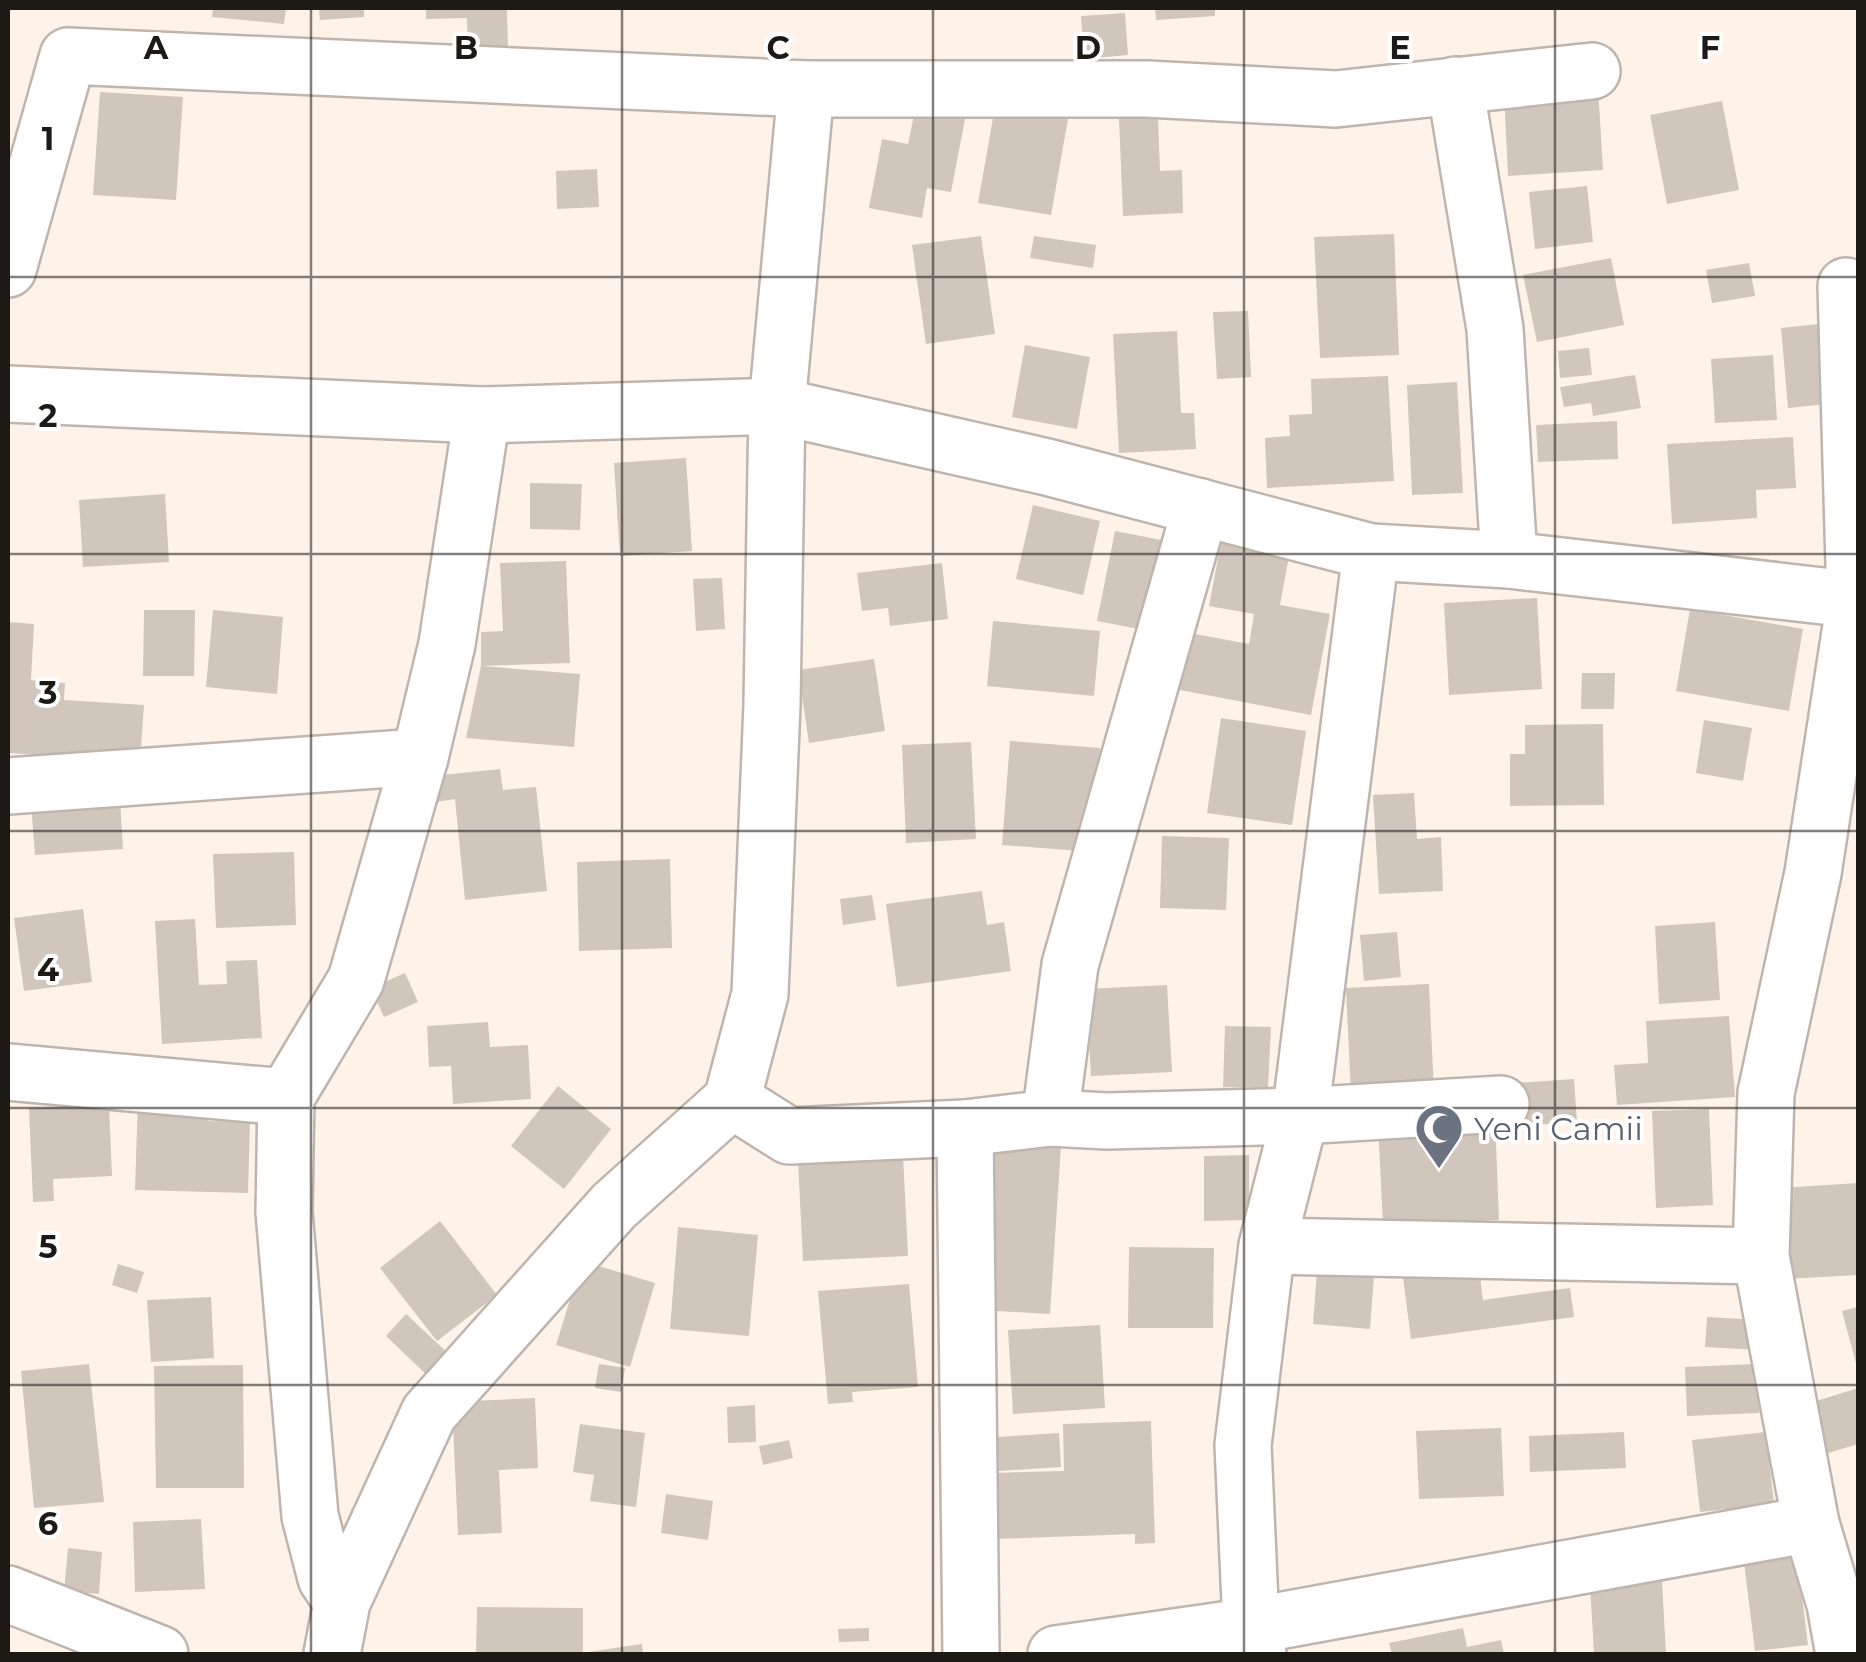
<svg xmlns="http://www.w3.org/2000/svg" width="1866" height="1662" font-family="Montserrat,sans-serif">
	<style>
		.building { fill: #d1c6bc }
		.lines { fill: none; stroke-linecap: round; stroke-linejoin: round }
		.minor-casing { stroke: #c0b5ac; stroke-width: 60 }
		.minor { stroke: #fff; stroke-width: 55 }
		.grid { fill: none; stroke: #1d1915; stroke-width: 2.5; stroke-opacity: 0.55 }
		.labels { text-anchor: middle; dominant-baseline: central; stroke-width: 8; stroke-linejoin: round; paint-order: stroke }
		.worship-label { font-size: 32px; fill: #5b616d; stroke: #fff; text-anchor: start }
		.grid-label { font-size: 32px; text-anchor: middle; font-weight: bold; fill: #1d1915; stroke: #fff; stroke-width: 8; stroke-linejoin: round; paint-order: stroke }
	</style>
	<rect width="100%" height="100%" fill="#fff3e9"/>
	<g class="building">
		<path d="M213 8H286L284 24 212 17Z"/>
		<path d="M319 8H364V17L320 20Z"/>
		<path d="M426 8H507L508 52 468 53 467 18 426 19Z"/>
		<path d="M1155 8H1215V16L1156 20Z"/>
		<path d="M1125 13 1128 55 1084 59 1081 16Z"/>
		<path d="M1598 86 1603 170 1508 176 1504 92Z"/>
		<path d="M100 92 183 97 176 200 93 195Z"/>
		<path d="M997 95 1070 108 1051 215 978 203Z"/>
		<path d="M1722 101 1739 190 1667 204 1650 115Z"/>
		<path d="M915 110 965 119 951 192 927 188 922 218 869 208 882 139 908 144Z"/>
		<path d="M1158 118 1160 171 1182 170 1183 213 1123 216 1119 119Z"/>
		<path d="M597 169 599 207 557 209 556 171Z"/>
		<path d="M1587 186 1593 242 1535 249 1529 192Z"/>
		<path d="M1394 234 1399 355 1320 358 1314 237Z"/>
		<path d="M981 236 995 334 926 344 912 245Z"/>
		<path d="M1034 236 1096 245 1093 268 1030 258Z"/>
		<path d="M1611 258 1624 325 1537 342 1523 275Z"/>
		<path d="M1749 263 1755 296 1712 303 1706 270Z"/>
		<path d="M1248 311 1251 377 1217 379 1213 312Z"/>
		<path d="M1828 323 1837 403 1788 408 1781 328Z"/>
		<path d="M1177 331 1181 413H1194L1196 449 1119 453 1113 334Z"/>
		<path d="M1025 345 1090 357 1077 429 1012 417Z"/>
		<path d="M1589 348 1592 375 1560 378 1558 351Z"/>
		<path d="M1773 355 1777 420 1715 423 1711 359Z"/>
		<path d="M1635 375 1641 408 1593 416 1591 403 1564 407 1560 387Z"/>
		<path d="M1388 376 1394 481 1267 488 1265 438 1290 436 1289 415 1312 414 1311 379Z"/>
		<path d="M1457 382 1463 493 1412 495 1407 385Z"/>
		<path d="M1617 421 1618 459 1538 462 1536 425Z"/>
		<path d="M1793 437 1796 488 1756 490 1757 518 1672 524 1667 444Z"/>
		<path d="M686 458 692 551 620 556 614 463Z"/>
		<path d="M530 483 582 484 580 530 530 529Z"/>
		<path d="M165 494 169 562 83 567 79 500Z"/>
		<path d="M1033 505 1100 521 1083 595 1016 579Z"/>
		<path d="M1115 531 1167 541 1149 631 1097 621Z"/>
		<path d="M1223 532 1291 545 1280 605 1330 614 1311 715 1180 690 1190 633 1249 644 1254 614 1209 606Z"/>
		<path d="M566 561 570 663 481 666V632L503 631 500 563Z"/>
		<path d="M942 563 948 619 890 626 888 608 862 611 857 573Z"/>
		<path d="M722 578 725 629 696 631 693 579Z"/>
		<path d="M1537 598 1542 689 1449 695 1444 603Z"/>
		<path d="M1690 609 1803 629 1789 711 1676 691Z"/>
		<path d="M144 610H195L194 676H143Z"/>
		<path d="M213 610 283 617 277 694 206 687Z"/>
		<path d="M993 621 1100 631 1094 696 987 686Z"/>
		<path d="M8 622 34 624 31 680 65 683 64 700 144 705 140 762 8 753Z"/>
		<path d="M874 659 885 731 809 743 798 670Z"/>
		<path d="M481 666 580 674 574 747 466 738Z"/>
		<path d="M1582 673H1615L1614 709H1581Z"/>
		<path d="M1221 718 1306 731 1292 825 1207 813Z"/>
		<path d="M1704 720 1752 728 1743 781 1696 773Z"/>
		<path d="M1603 724 1604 805 1510 806V754H1525V725Z"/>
		<path d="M1010 741 1100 748 1093 852 1002 845Z"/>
		<path d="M971 742 976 839 906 843 902 745Z"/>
		<path d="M500 769 503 790 536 787 547 891 465 900 455 799 436 802 433 776Z"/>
		<path d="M119 784 123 849 35 855 30 790Z"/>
		<path d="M1414 793 1417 839 1441 837 1443 891 1379 894 1373 795Z"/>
		<path d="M1162 836 1229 838 1226 910 1160 908Z"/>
		<path d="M294 852 296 925 216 928 213 854Z"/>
		<path d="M670 859 672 948 579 951 577 862Z"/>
		<path d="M982 891 987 925 1004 922 1011 971 897 987 886 904Z"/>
		<path d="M872 895 876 920 843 925 840 899Z"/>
		<path d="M83 909 92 982 24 991 14 918Z"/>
		<path d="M195 919 199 985 227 984 226 961 257 960 262 1038 162 1044 155 921Z"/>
		<path d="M1715 922 1720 1000 1659 1004 1655 926Z"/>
		<path d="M1397 932 1401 977 1364 981 1360 935Z"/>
		<path d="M405 973 418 1002 384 1017 371 988Z"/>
		<path d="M1429 984 1434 1092 1351 1095 1346 988Z"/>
		<path d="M1167 985 1172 1072 1091 1076 1086 989Z"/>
		<path d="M1729 1016 1735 1097 1617 1105 1614 1065 1648 1063 1646 1021Z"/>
		<path d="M488 1022 490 1047 528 1045 531 1099 453 1104 451 1066 429 1067 427 1026Z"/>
		<path d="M1225 1026 1271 1027 1268 1088 1223 1087Z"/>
		<path d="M1574 1079 1577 1122 1519 1126 1516 1083Z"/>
		<path d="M558 1086 611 1129 564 1189 511 1146Z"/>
		<path d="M138 1097 208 1099V1121L250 1122 248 1193 135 1190Z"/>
		<path d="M109 1105 112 1176 53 1179 54 1201 33 1202 29 1108Z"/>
		<path d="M1709 1109 1713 1205 1656 1208 1652 1111Z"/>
		<path d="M1495 1117 1499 1220 1383 1226 1378 1123Z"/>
		<path d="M992 1142 1061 1146 1050 1314 981 1310Z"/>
		<path d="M903 1155 908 1256 803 1261 798 1161Z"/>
		<path d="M1249 1155V1220L1204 1221V1156Z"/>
		<path d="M1858 1183V1275L1786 1279 1780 1188Z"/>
		<path d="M440 1221 497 1295 437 1341 380 1268Z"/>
		<path d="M678 1227 758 1235 749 1336 670 1329Z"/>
		<path d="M1129 1247 1214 1248 1213 1328H1128Z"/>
		<path d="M1318 1258 1375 1263 1370 1329 1313 1324Z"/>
		<path d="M582 1261 655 1283 630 1367 556 1345Z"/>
		<path d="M118 1264 144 1272 137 1293 112 1285Z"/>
		<path d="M1479 1268 1483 1300 1570 1288 1574 1317 1411 1339 1403 1278Z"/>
		<path d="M909 1284 918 1387 852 1392 853 1402 828 1404 818 1291Z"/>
		<path d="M211 1297 214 1358 151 1362 147 1300Z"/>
		<path d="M1858 1307V1367H1857L1842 1311Z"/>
		<path d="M406 1314 453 1358 432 1380 386 1336Z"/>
		<path d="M1707 1317 1760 1320 1758 1350 1705 1347Z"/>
		<path d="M1100 1325 1105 1408 1013 1414 1008 1330Z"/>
		<path d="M89 1364 104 1502 34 1508 21 1371Z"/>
		<path d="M599 1364 625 1368 621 1392 595 1388Z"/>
		<path d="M1756 1364 1759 1413 1687 1416 1685 1367Z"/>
		<path d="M243 1365 244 1488H156L154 1366Z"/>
		<path d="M1858 1388V1444L1825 1454 1810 1403Z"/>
		<path d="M535 1398 538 1468 499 1470 502 1533 458 1535 452 1402Z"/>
		<path d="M755 1405 756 1442 728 1443 727 1407Z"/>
		<path d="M1151 1421 1155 1543 1135 1544V1534L994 1539 992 1473 1064 1471 1063 1424Z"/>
		<path d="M580 1424 645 1433 636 1507 590 1501 594 1475 573 1472Z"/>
		<path d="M1501 1428 1504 1496 1419 1499 1416 1431Z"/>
		<path d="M1624 1432 1626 1468 1530 1472 1529 1436Z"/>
		<path d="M1766 1432 1774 1504 1700 1512 1692 1440Z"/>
		<path d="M1059 1433 1061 1467 984 1472 981 1438Z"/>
		<path d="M789 1440 793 1458 763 1465 759 1446Z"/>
		<path d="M666 1494 713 1501 708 1540 661 1533Z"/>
		<path d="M201 1519 205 1589 135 1592 133 1522Z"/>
		<path d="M1795 1540 1808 1645 1755 1651 1742 1546Z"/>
		<path d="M68 1548 102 1552 99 1594 64 1591Z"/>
		<path d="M1662 1581 1666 1654H1594L1590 1585Z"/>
		<path d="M477 1607 583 1608V1654H476Z"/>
		<path d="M869 1628V1641L839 1642 838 1629Z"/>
		<path d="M1463 1628 1467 1647 1501 1640 1504 1654H1392L1389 1643Z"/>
		<path d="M642 1644 643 1654H588V1652Z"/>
	</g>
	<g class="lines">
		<g class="minor-casing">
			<g id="minor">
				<path d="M1455 85 1495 329 1509 560"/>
				<path d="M8 269 68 56 806 89H1147L1336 99 1592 71"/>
				<path d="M8 394 482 415 777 406 1047 467 1371 552 1509 560 1858 600"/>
				<path d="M8 786 420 757"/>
				<path d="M8 1072 286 1097"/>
				<path d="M732 1100 789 1136 965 1128 1050 1118 1107 1121 1300 1116 1501 1104"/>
				<path d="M1050 1118 1070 965 1201 507"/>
				<path d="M965 1128 971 1654"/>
				<path d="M1267 1246 1761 1256"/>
				<path d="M8 1594 160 1654"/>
				<path d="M342 1602 326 1578 310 1516 284 1212 286 1097 356 980 420 757 447 644 482 415"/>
				<path d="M332 1654 342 1602 429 1413 614 1206 732 1100 760 994 772 705 777 406 806 89"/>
				<path d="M1056 1654 1251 1626 1811 1524"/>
				<path d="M1258 1654 1251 1626 1243 1445 1267 1246 1300 1116 1371 552"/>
				<path d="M1844 1654 1835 1604 1811 1524 1761 1256 1766 1093 1813 873 1855 600 1846 286"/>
			</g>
		</g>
		<use href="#minor" class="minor"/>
	</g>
	<path class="grid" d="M311 8V1654M622 8V1654M933 8V1654M1244 8V1654M1555 8V1654M8 277H1858M8 554H1858M8 831H1858M8 1108H1858M8 1385H1858"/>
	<defs>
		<g id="mosque-pin" transform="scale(2.5)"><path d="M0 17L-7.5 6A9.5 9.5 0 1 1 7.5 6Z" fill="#6b7280" stroke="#fff"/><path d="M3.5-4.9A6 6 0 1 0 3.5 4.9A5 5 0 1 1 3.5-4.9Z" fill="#fff"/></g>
	</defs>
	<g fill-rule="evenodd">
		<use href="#mosque-pin" x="1439" y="1128"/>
	</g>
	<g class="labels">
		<g class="worship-label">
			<text x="1474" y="1128">Yeni Camii</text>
		</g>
	</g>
	<g class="grid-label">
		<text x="156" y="59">A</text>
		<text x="466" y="59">B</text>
		<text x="778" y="59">C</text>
		<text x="1088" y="59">D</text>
		<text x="1400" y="59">E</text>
		<text x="1710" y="59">F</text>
		<text x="48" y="150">1</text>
		<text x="48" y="427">2</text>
		<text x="48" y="704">3</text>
		<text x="48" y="981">4</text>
		<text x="48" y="1258">5</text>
		<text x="48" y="1535">6</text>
	</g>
	<rect width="1866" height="1662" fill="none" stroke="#1d1915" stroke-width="20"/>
</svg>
